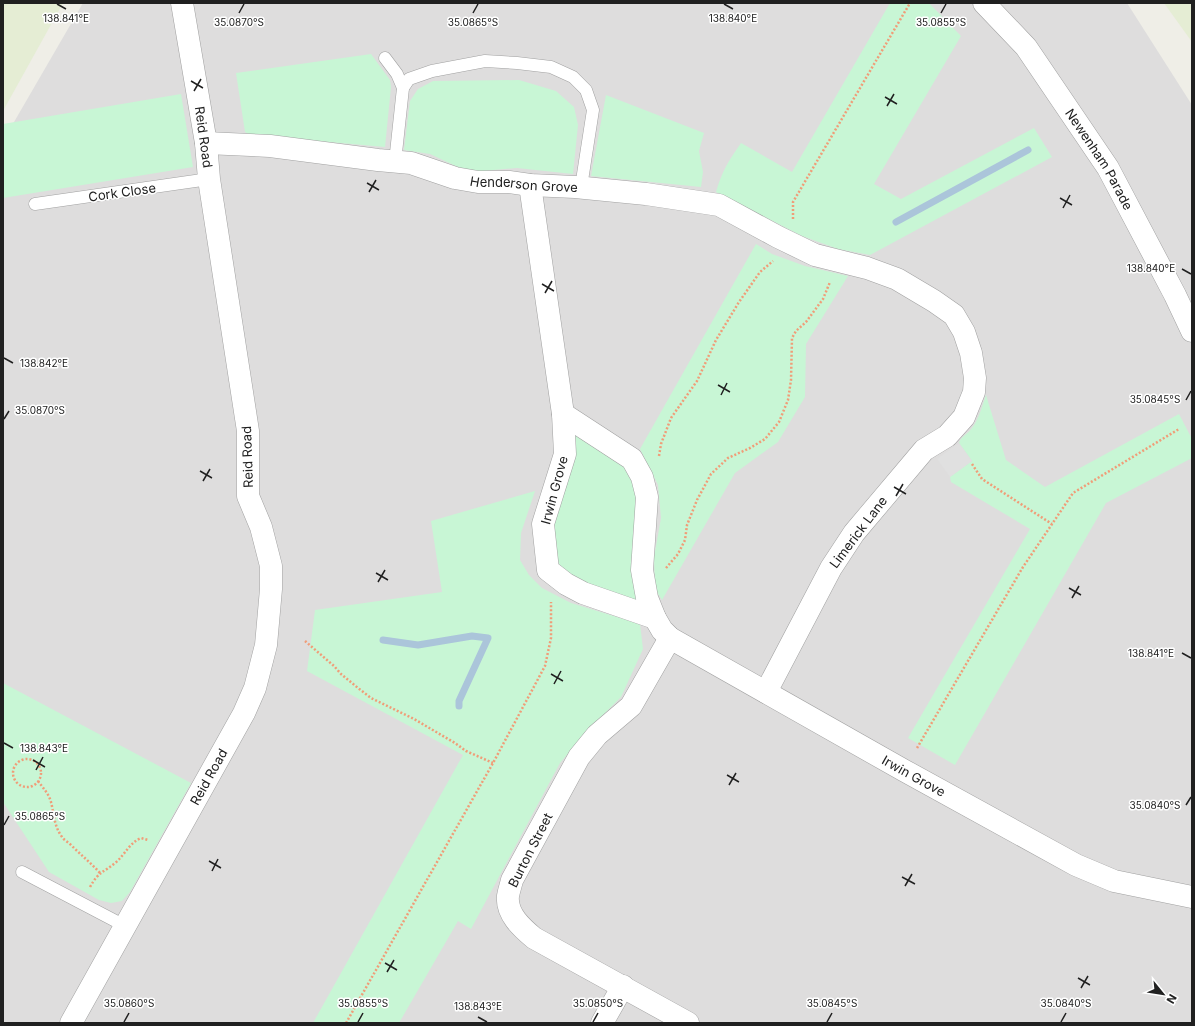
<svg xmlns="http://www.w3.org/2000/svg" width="1195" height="1026" font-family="Inter,sans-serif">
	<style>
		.residential { fill: #dedddd }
		.farmland { fill: #e5edd4 }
		.park { fill: #c8f6d5 }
		.parking { fill: #e0e0e0 }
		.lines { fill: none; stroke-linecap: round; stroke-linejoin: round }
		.stream { stroke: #abc5da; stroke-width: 7 }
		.service-casing { stroke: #a1a1a1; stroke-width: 13 }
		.minor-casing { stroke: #a1a1a1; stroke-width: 23 }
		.path { stroke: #f09d78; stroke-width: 2.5; stroke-dasharray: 2 2; stroke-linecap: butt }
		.service { stroke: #fff; stroke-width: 12 }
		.minor { stroke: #fff; stroke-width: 22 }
		.ticks { fill: none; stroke: #202020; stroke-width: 1.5 }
		.labels { text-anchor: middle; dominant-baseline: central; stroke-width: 3; stroke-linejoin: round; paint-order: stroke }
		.street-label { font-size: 13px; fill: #202020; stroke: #fff }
		.ticks-label { font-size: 10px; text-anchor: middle; fill: #202020; stroke: #fff; stroke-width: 3; stroke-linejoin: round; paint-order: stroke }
	</style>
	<rect width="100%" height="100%" fill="#efeee7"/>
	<path class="residential" d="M83 3H1127L1192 105V1023H3V141Z"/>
	<g class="farmland">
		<path d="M3 3H63L3 111Z"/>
		<path d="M1164 3H1192V42Z"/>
	</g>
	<g class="park">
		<path d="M890 3H929L961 36 874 184 901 199 1034 128 1052 157 870 255 838 249 802 236 716 192C722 171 729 160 741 143L792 172Z"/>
		<path d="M371 54 390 80 391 87 385 147 250 135 245 132 236 73Z"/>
		<path d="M519 80 556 91 574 107 578 125 573 174 517 168 472 172 460 168 430 154 404 150 410 101 418 89 433 81Z"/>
		<path d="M181 94 193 167 3 198V124Z"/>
		<path d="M606 95 704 133 699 151 703 172 701 187 591 176Z"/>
		<path d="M756 244 772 254 805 266 848 276 806 344 805 397 778 442 735 473 662 600 655 589 654 557 661 518 658 485 640 449Z"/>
		<path d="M986 395 1006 460 1045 487 1179 414 1192 439V458L1106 503 955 765 908 738 1030 529 951 482 950 477 972 461 959 443C961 436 968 434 972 428 979 419 982 406 986 395Z"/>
		<path d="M570 430 625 464 635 480 642 607 573 581 555 564 552 532Z"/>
		<path d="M535 491 521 533 520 560 529 575 542 588 571 603 640 624 643 649 621 697 588 730 560 763 471 929 458 921 399 1023H313L463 755 307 671 315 610 442 592 431 521Z"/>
		<path d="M3 683 191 783 130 892 122 901 111 903 99 900 49 872 3 802Z"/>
	</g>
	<path class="parking" d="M959 443 972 461 950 477 937 459Z"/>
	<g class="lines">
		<g class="stream">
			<path d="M896 222 1028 150"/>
			<path d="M383 640 418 645 472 636 488 638 459 701V706"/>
		</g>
		<g class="service-casing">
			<g id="service">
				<path d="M385 58 397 74 403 88"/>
				<path d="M395 162 403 88 409 79 432 71 485 61 517 63 551 67 573 77 586 90 593 110 581 187"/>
				<path d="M35 204 209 179"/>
				<path d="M22 872 125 926"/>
			</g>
		</g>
		<g class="minor-casing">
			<g id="minor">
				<path id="s1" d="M984 3 1026 47 1108 168 1175 295 1192 331"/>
				<path id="s2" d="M206 143 270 146 378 160 411 163 455 178 478 182H509L530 185 575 187 646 194 719 205 778 237 815 255 867 268 897 279 934 301 954 315 964 332 971 353 975 378 974 392 964 417 947 436 924 450 854 533 831 568 766 692"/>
				<path d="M530 185 563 414 565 454 543 524 548 570 566 584 583 593 655 618"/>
				<path id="s3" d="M563 414 632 459 642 477 647 497 642 570 647 598 655 618 662 630 670 638 905 771 1076 865 1114 881 1192 897"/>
				<path d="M670 638 631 706 597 735 579 757 512 880C511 885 509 890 508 896 506 914 522 928 534 938L688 1023"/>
				<path id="s4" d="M71 1023 244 713 255 688 266 645 271 589V566L261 527 248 496V431L209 179 206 143 182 3"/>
				<path d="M602 1023 623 986"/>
			</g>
		</g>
		<g class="path">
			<path d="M793 219V202L910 3"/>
			<path d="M659 456 661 444 671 418 697 381 716 340 739 302 760 272 773 261"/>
			<path d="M972 464 982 479 1052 524"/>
			<path d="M666 568 678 554 685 540 687 525 697 500 711 474 728 458 750 448 765 439 779 422 788 400 791 380 792 338 796 331 806 322 823 299 830 282"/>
			<path d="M305 641 334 666 341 674 358 688 371 698 414 719 455 743 466 751 493 763"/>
			<path d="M917 748 1023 567 1073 493 1179 429"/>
			<circle cx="27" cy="773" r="14"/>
			<path d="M38 781C43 788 49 794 51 802 54 814 54 826 62 837 64 840 68 842 71 845 81 855 91 863 100 873"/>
			<path d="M90 887C99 871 103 873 115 863 125 855 129 843 141 838L148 840"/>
			<path d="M346 1023 493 763 545 666 551 638V602"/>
		</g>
		<use href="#service" class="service"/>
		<use href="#minor" class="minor"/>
	</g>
	<path class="ticks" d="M57 4 66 9M724 4 733 9M239 13 244 4M473 13 478 4M941 13 946 4M191 81 203 88M194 91 201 79M885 97 897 104M887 106 894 94M367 183 379 190M369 192 376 180M1060 198 1072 205M1063 208 1070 195M1182 269 1191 274M542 284 554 291M545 293 552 281M4 358 13 363M718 385 730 392M721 395 727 383M1186 400 1191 391M4 419 9 411M200 471 212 478M203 481 210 469M894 487 906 494M896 496 903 484M376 573 388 580M378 582 385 570M1069 588 1081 595M1072 598 1079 586M1182 653 1191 658M551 674 563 681M554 684 561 671M4 743 13 748M33 760 45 767M36 770 43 757M727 775 739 782M729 785 736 773M1186 805 1191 797M4 825 9 816M209 861 221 868M212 871 218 859M902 877 915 884M905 886 912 874M385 963 397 970M387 972 394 960M1078 978 1090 985M1081 988 1088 976M478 1017 487 1022M124 1022 129 1013M358 1022 363 1013M593 1022 598 1013M827 1022 832 1013M1061 1022 1066 1013"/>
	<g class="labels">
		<g class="street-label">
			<text transform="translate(204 137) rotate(82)">Reid Road</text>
			<text stroke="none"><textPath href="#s1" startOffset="195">Newenham Parade</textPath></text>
			<text stroke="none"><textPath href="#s2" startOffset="322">Henderson Grove</textPath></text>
			<text transform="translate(122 192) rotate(-8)">Cork Close</text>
			<text transform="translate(247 457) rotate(-92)">Reid Road</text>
			<text transform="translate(554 490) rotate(-75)">Irwin Grove</text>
			<text transform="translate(858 532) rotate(-53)">Limerick Lane</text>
			<text stroke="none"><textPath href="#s3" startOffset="552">Irwin Grove</textPath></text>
			<text stroke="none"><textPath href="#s4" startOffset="282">Reid Road</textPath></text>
			<text transform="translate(530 850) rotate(-63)">Burton Street</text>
		</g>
	</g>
	<g class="ticks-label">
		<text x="66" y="22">138.841°E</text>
		<text x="733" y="22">138.840°E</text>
		<text x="239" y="26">35.0870°S</text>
		<text x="473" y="26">35.0865°S</text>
		<text x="941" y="26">35.0855°S</text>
		<text x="1151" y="272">138.840°E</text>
		<text x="44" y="367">138.842°E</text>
		<text x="1155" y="403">35.0845°S</text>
		<text x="40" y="414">35.0870°S</text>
		<text x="1151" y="657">138.841°E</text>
		<text x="44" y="752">138.843°E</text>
		<text x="1155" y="809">35.0840°S</text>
		<text x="40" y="820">35.0865°S</text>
		<text x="129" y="1007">35.0860°S</text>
		<text x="363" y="1007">35.0855°S</text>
		<text x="598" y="1007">35.0850°S</text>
		<text x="832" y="1007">35.0845°S</text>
		<text x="1066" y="1007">35.0840°S</text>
		<text x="478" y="1010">138.843°E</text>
	</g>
	<rect width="1195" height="1026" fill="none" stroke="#202020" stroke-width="8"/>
	<g transform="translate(1163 994) rotate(120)" stroke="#ffffff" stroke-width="3" paint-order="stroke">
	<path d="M0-3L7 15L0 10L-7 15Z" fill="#202020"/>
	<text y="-6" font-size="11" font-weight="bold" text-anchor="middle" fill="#202020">N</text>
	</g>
</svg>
